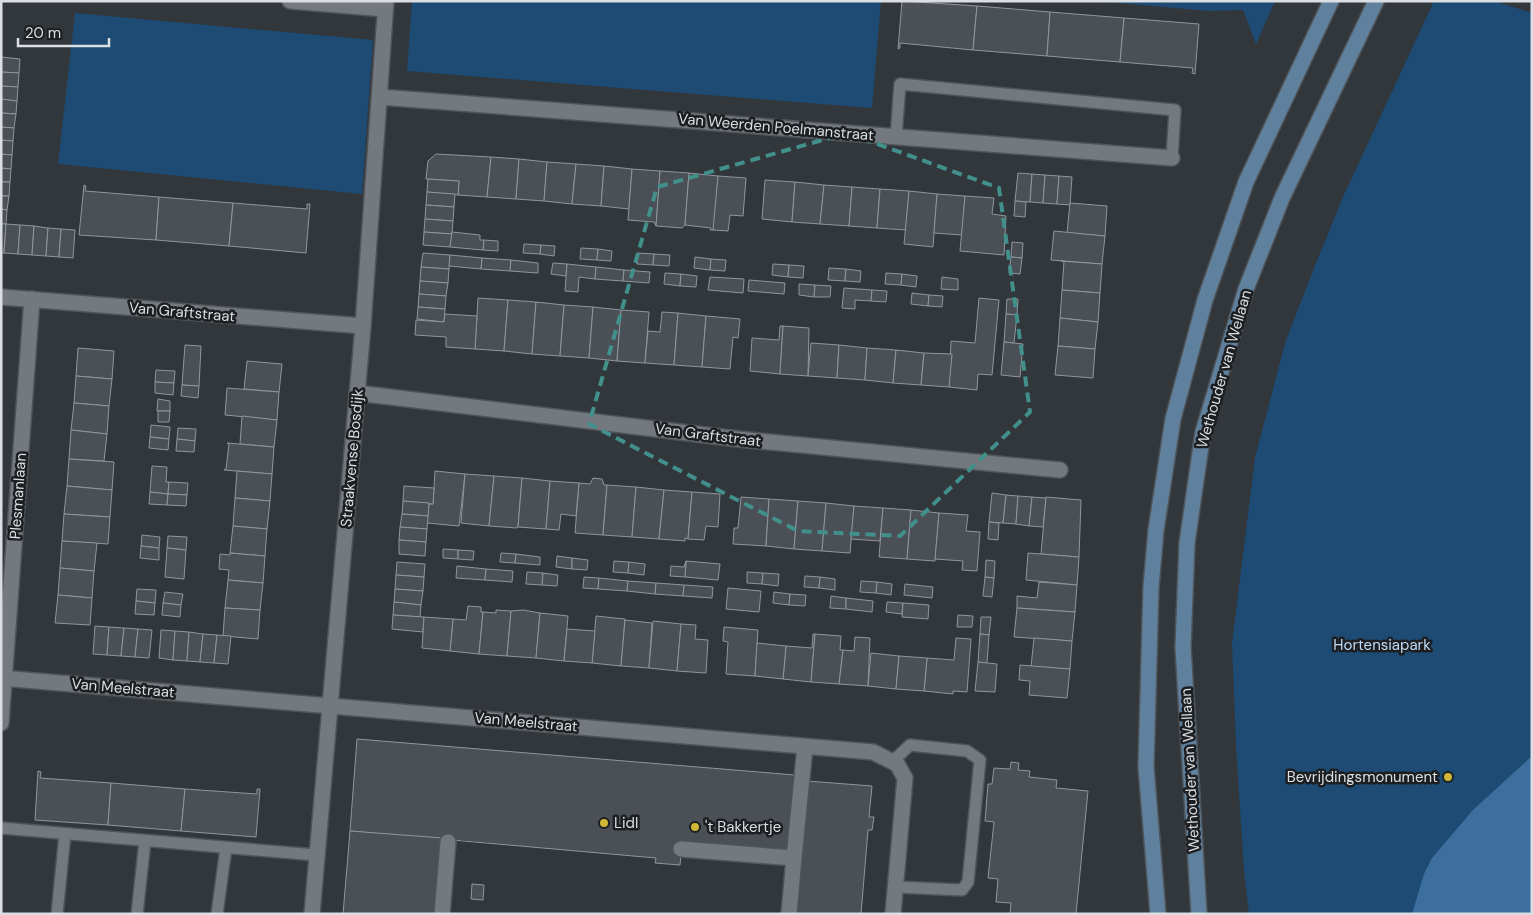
<svg xmlns="http://www.w3.org/2000/svg" width="1533" height="915" font-family="'DM Sans',sans-serif">
	<style>
		.green { fill: #1d4b73 }
		.water { fill: #3c6f9d }
		.building { fill: #4a5056; stroke: #90969d }
		.lines { fill: none; stroke-linecap: round; stroke-linejoin: round }
		.pedestrian-tunnel { stroke: #4b5055; stroke-width: 15; stroke-dasharray: 15 8; stroke-linecap: butt }
		.service-casing { stroke: #4f5458; stroke-width: 14 }
		.pedestrian-casing { stroke: #4f5458; stroke-width: 18 }
		.minor-casing { stroke: #4f5458; stroke-width: 18 }
		.secondary-casing { stroke: #4f5458; stroke-width: 18 }
		.service { stroke: #73797f; stroke-width: 11 }
		.pedestrian { stroke: #73797f; stroke-width: 15 }
		.minor { stroke: #73797f; stroke-width: 15 }
		.secondary { stroke: #60819e; stroke-width: 15 }
		.marked { fill: none; stroke: #42908b; stroke-width: 4; stroke-dasharray: 10 6; stroke-linejoin: round }
		.poi-dot { fill: #d0b736; stroke: #1c1e21; stroke-width: 2 }
		.labels { text-anchor: middle; dominant-baseline: central; stroke-width: 5; stroke-linejoin: round; paint-order: stroke }
		.street-label { font-size: 15px; fill: #dbdee2; stroke: #1c1e21 }
		.park-label { font-size: 15px; fill: #bfdbf7; stroke: #1c1e21 }
		.poi-label { font-size: 15px; fill: #dbdee2; stroke: #1c1e21; text-anchor: start }
	</style>
	<rect width="100%" height="100%" fill="#32373c"/>
	<g class="green">
		<path d="M412 1H881L872 108 407 71Z"/>
		<path d="M1096 1H1275L1256 44 1243 10 1209 11Z"/>
		<path d="M1434 1H1494L1532 13V914H1249L1244 871 1236 745 1232 643 1255 458 1285 343 1316 263 1343 197Z"/>
		<path d="M75 13 373 40 362 194 58 164Z"/>
	</g>
	<path class="water" d="M1532 756V914H1412L1424 874 1432 858 1473 810Z"/>
	<g class="building">
		<path d="M902 1 977 6 973 50 900 43V48L898 49Z"/>
		<path d="M977 6 1050 12 1047 56 973 50Z"/>
		<path d="M1050 12 1124 18 1120 62 1047 56Z"/>
		<path d="M1124 18 1199 24 1195 74 1192 73 1193 68 1120 62Z"/>
		<path d="M1 57 20 59 19 73 1 72Z"/>
		<path d="M1 72 19 73 18 87 1 86Z"/>
		<path d="M1 86 18 87 17 101 1 99Z"/>
		<path d="M1 99 17 101 16 114 1 113Z"/>
		<path d="M1 113 16 114 14 128 1 127Z"/>
		<path d="M1 127 14 128 13 141 1 140Z"/>
		<path d="M1 140 13 141 12 155 1 154Z"/>
		<path d="M1 154 12 155 11 169 1 168Z"/>
		<path d="M436 154 491 157 487 197 458 195 459 181 426 179 428 161Z"/>
		<path d="M491 157 519 159 516 199 487 197Z"/>
		<path d="M519 159 547 162 544 201 516 199Z"/>
		<path d="M547 162 576 164 572 204 544 201Z"/>
		<path d="M576 164 604 166 601 206 572 204Z"/>
		<path d="M604 166 632 169 629 209 601 206Z"/>
		<path d="M1 168 11 169 10 182H1Z"/>
		<path d="M632 169 660 171 656 226 654 222 628 220Z"/>
		<path d="M660 171 689 173 685 225 682 228 656 226Z"/>
		<path d="M689 173 718 176 714 230H710L711 228 685 225Z"/>
		<path d="M1018 173 1032 174 1030 202 1015 201Z"/>
		<path d="M1032 174 1045 175 1043 203 1030 202Z"/>
		<path d="M1045 175 1059 176 1057 204 1043 203Z"/>
		<path d="M718 176 746 178 743 216 730 215 728 231 713 230Z"/>
		<path d="M1059 176 1072 177 1070 205 1057 204Z"/>
		<path d="M428 179 459 181 458 195 427 192Z"/>
		<path d="M765 180 795 182 792 222 762 219Z"/>
		<path d="M1 182H10L9 196H1Z"/>
		<path d="M795 182 824 185 820 224 792 222Z"/>
		<path d="M84 185 86 186 85 191 159 197 156 240 79 235Z"/>
		<path d="M824 185 852 187 849 226 820 224Z"/>
		<path d="M852 187 880 189 877 228 849 226Z"/>
		<path d="M880 189 909 191 906 230 877 228Z"/>
		<path d="M909 191 937 194 933 247 904 244Z"/>
		<path d="M427 192 455 194 454 207 426 205Z"/>
		<path d="M937 194 965 196 962 235 934 233Z"/>
		<path d="M1 196H9L7 210 1 209Z"/>
		<path d="M965 196 994 198 992 214 1006 216 1004 255 960 251Z"/>
		<path d="M159 197 233 203 229 246 156 240Z"/>
		<path d="M1015 201 1026 202 1025 217 1014 216Z"/>
		<path d="M233 203 307 209V204H310L306 253 229 246Z"/>
		<path d="M1070 203 1107 206 1105 236 1067 233Z"/>
		<path d="M426 205 454 207 453 221 425 219Z"/>
		<path d="M1 209 7 210 6 224H1Z"/>
		<path d="M425 219 453 221 452 234 424 232Z"/>
		<path d="M1 224H6L4 253H1Z"/>
		<path d="M6 224 20 225 18 254 4 253Z"/>
		<path d="M20 225 34 226 32 255 18 254Z"/>
		<path d="M34 226 48 228 46 256 32 255Z"/>
		<path d="M48 228 61 229 59 257 46 256Z"/>
		<path d="M61 229 75 230 73 258 59 257Z"/>
		<path d="M1054 231 1105 236 1102 264 1051 260Z"/>
		<path d="M424 232 452 234 450 247 423 245Z"/>
		<path d="M452 232 480 235V240H484L483 250 450 247Z"/>
		<path d="M484 240 498 241V251L483 250Z"/>
		<path d="M1012 242 1023 243 1022 258 1011 257Z"/>
		<path d="M524 244 541 245 540 254 523 253Z"/>
		<path d="M541 245 555 246 554 256 540 254Z"/>
		<path d="M581 248 598 249 597 260 580 259Z"/>
		<path d="M598 249 612 251 611 261 597 260Z"/>
		<path d="M423 253 450 255 449 269 421 267Z"/>
		<path d="M637 253 654 254 653 265 637 264Z"/>
		<path d="M654 254 670 255 669 266 653 265Z"/>
		<path d="M450 255 482 258 481 269 449 266Z"/>
		<path d="M695 257 711 259 710 270 694 268Z"/>
		<path d="M1011 257 1022 258 1020 274 1009 273Z"/>
		<path d="M482 258 511 260 510 271 481 269Z"/>
		<path d="M711 259 726 260 725 271 710 270Z"/>
		<path d="M511 260 538 263V273L510 271Z"/>
		<path d="M1061 261 1102 264 1100 293 1062 290 1064 261Z"/>
		<path d="M553 263 567 264 566 276 551 274Z"/>
		<path d="M567 264 596 267 595 279 579 277 578 292 565 291Z"/>
		<path d="M773 264 789 265 788 277 772 275Z"/>
		<path d="M789 265 804 266 803 278 788 277Z"/>
		<path d="M421 267 449 269 448 283 420 281Z"/>
		<path d="M596 267 624 270 623 281 595 279Z"/>
		<path d="M829 268 846 269 845 281 828 280Z"/>
		<path d="M846 269 861 271 860 282 845 281Z"/>
		<path d="M624 270 650 272 649 283 623 281Z"/>
		<path d="M665 273 681 274 680 286 664 284Z"/>
		<path d="M886 273 902 274 901 285 885 284Z"/>
		<path d="M681 274 697 276 696 287 680 286Z"/>
		<path d="M902 274 917 276 916 287 901 285Z"/>
		<path d="M710 277 744 279 743 293 708 290Z"/>
		<path d="M942 277 958 279V290L941 289Z"/>
		<path d="M749 280 785 283 784 294 748 291Z"/>
		<path d="M420 281 448 283 446 296 419 294Z"/>
		<path d="M799 284 815 285 814 297 799 295Z"/>
		<path d="M815 285 831 286 830 297H814Z"/>
		<path d="M844 288 872 290 871 301 855 300V309L842 308Z"/>
		<path d="M872 290 887 291 886 302 871 301Z"/>
		<path d="M1062 290 1100 293 1098 322 1060 318Z"/>
		<path d="M912 293 929 295 928 306 911 304Z"/>
		<path d="M419 294 446 296 445 309 418 307Z"/>
		<path d="M929 295 943 296 942 307 928 306Z"/>
		<path d="M478 298 508 300 504 351 475 349Z"/>
		<path d="M979 298 999 300 992 375 978 374 977 390 949 387 951 341 975 343Z"/>
		<path d="M1007 299H1018L1017 315 1006 314Z"/>
		<path d="M508 300 536 302 532 354 504 351Z"/>
		<path d="M536 302 564 305 560 356 532 354Z"/>
		<path d="M564 305 593 307 589 358 560 356Z"/>
		<path d="M418 307 445 309 444 322 417 319Z"/>
		<path d="M593 307 621 310 617 361 589 358Z"/>
		<path d="M621 310 649 312 645 363 617 361Z"/>
		<path d="M662 312 678 313 674 365 645 363 648 331 660 332Z"/>
		<path d="M678 313 706 316 702 367 674 365Z"/>
		<path d="M445 314 477 316 475 349 446 347V337L415 335 416 320 444 322Z"/>
		<path d="M1006 314 1017 315 1014 343 1004 342Z"/>
		<path d="M706 316 740 319 738 338 733 337 730 369 702 367Z"/>
		<path d="M1060 318 1098 322 1095 349 1058 346Z"/>
		<path d="M780 326H783L780 374 750 371 752 338 779 340Z"/>
		<path d="M783 326 809 328 808 376 780 374Z"/>
		<path d="M1004 342 1023 344 1020 377 1001 375Z"/>
		<path d="M811 343 839 345 837 378 808 376Z"/>
		<path d="M185 345 201 346 199 386 182 385Z"/>
		<path d="M839 345 867 348 865 380 837 378Z"/>
		<path d="M1058 346 1095 349 1093 378 1055 375Z"/>
		<path d="M78 348 114 351 112 379 76 376Z"/>
		<path d="M867 348 896 350 893 383 865 380Z"/>
		<path d="M896 350 924 353 921 385 893 383Z"/>
		<path d="M924 353 952 354 949 387 921 385Z"/>
		<path d="M247 361 282 364 279 392 244 389Z"/>
		<path d="M156 370 175 371 174 383 155 382Z"/>
		<path d="M76 376 112 379 109 406 74 403Z"/>
		<path d="M155 382 174 383 173 395 155 393Z"/>
		<path d="M182 385 199 386 198 398 181 396Z"/>
		<path d="M227 388 279 392 277 420 225 415Z"/>
		<path d="M158 399 170 401V411H157Z"/>
		<path d="M74 403 109 406 107 434 71 430Z"/>
		<path d="M158 411H170L169 422H158Z"/>
		<path d="M242 416 277 420 274 447 240 444Z"/>
		<path d="M151 425 170 427 169 439 150 437Z"/>
		<path d="M178 428 196 429 195 441 177 439Z"/>
		<path d="M71 430 107 434 104 461 69 459Z"/>
		<path d="M150 437 169 439 168 450 149 448Z"/>
		<path d="M177 439 195 441 194 452 176 451Z"/>
		<path d="M227 443 274 447 272 474 224 470 226 469 229 444Z"/>
		<path d="M69 459 114 462 112 490 67 486Z"/>
		<path d="M152 466 167 467 166 482H169L168 494 150 492Z"/>
		<path d="M237 471 272 474 270 501 235 498Z"/>
		<path d="M435 471 465 474 459 526 427 523 429 504H433Z"/>
		<path d="M465 474 494 476 489 526 461 523Z"/>
		<path d="M494 476 522 478 518 527 516 528 489 526Z"/>
		<path d="M522 478 550 481 546 529 518 527Z"/>
		<path d="M593 478 602 479 604 485H607L603 535 575 533 579 483 590 484Z"/>
		<path d="M550 481 579 483 576 516 561 514 559 530 546 529Z"/>
		<path d="M169 482 188 483 187 495 168 494Z"/>
		<path d="M607 485 636 487 632 537 603 535Z"/>
		<path d="M67 486 112 490 110 517 64 514Z"/>
		<path d="M404 486 434 488 433 504 403 501Z"/>
		<path d="M636 487 664 490 659 539 632 537Z"/>
		<path d="M664 490 692 492 688 539 685 538V541L659 539Z"/>
		<path d="M150 492 168 494 167 505 149 504Z"/>
		<path d="M692 492 720 494 718 527 706 526 704 540 688 539Z"/>
		<path d="M992 493 1006 495 1003 523 989 522Z"/>
		<path d="M168 494 187 495 186 506 167 505Z"/>
		<path d="M1006 495 1018 496 1016 524 1003 523Z"/>
		<path d="M1018 496 1032 497 1029 526 1016 524Z"/>
		<path d="M741 497 769 499 766 546 733 544 734 528H738Z"/>
		<path d="M1032 497 1046 498 1043 527 1029 526Z"/>
		<path d="M1046 497 1081 500 1079 557 1041 554Z"/>
		<path d="M235 498 270 501 267 529 233 526Z"/>
		<path d="M769 499 798 501 794 549 766 546Z"/>
		<path d="M403 501 429 503 428 516 402 514Z"/>
		<path d="M798 501 826 503 822 551 794 549Z"/>
		<path d="M826 503 854 506 850 553 822 551Z"/>
		<path d="M854 506 883 508 880 541 851 539Z"/>
		<path d="M883 508 911 510 907 559 879 557Z"/>
		<path d="M911 510 939 513 935 561 907 559Z"/>
		<path d="M939 513 968 515 966 531 980 532 977 571 962 570 963 561 935 559Z"/>
		<path d="M64 514 110 517 108 544 62 541Z"/>
		<path d="M402 514 428 516 427 529 400 527Z"/>
		<path d="M989 522 999 523 998 540 988 539Z"/>
		<path d="M233 526 267 529 265 556 230 553Z"/>
		<path d="M400 527 427 529 426 542 399 540Z"/>
		<path d="M142 535 160 537 159 548 141 546Z"/>
		<path d="M168 536 187 537 186 550 167 548Z"/>
		<path d="M399 540 426 542 425 556 399 554Z"/>
		<path d="M62 541 97 543 94 571 60 568Z"/>
		<path d="M141 546 159 548V560L140 558Z"/>
		<path d="M167 548 186 550 184 579 165 577Z"/>
		<path d="M443 549 458 550V559L443 558Z"/>
		<path d="M458 550 474 551 473 560 458 559Z"/>
		<path d="M230 553 265 556 263 583 228 580 229 570 219 569 220 554 230 555Z"/>
		<path d="M501 553 516 554 515 563 500 562Z"/>
		<path d="M1028 553 1079 557 1077 585 1026 580Z"/>
		<path d="M516 554 540 557V565L515 563Z"/>
		<path d="M557 556 572 558V569L556 567Z"/>
		<path d="M572 558 588 560 587 570 572 569Z"/>
		<path d="M986 560 995 561 994 578 985 577Z"/>
		<path d="M614 561 629 562 628 573 613 572Z"/>
		<path d="M686 561 720 564 718 580 685 577Z"/>
		<path d="M686 561 685 577 670 576 671 566 684 567Z"/>
		<path d="M397 562 425 564 424 577 396 575Z"/>
		<path d="M629 562 645 564 644 575 628 573Z"/>
		<path d="M457 566 486 569 485 580 456 578Z"/>
		<path d="M60 568 94 571 92 598 58 595Z"/>
		<path d="M486 569 513 571 512 582 485 580Z"/>
		<path d="M527 572 543 573 542 585 526 584Z"/>
		<path d="M747 572 763 573 762 584 747 583Z"/>
		<path d="M543 573 558 575 557 586 542 585Z"/>
		<path d="M763 573 779 574 778 586 762 584Z"/>
		<path d="M396 575 424 577 423 591 395 589Z"/>
		<path d="M805 576 820 577 819 588 804 587Z"/>
		<path d="M584 577 599 578 598 589 583 588Z"/>
		<path d="M820 577 835 579V590L819 588Z"/>
		<path d="M985 577 994 578 992 597 983 596Z"/>
		<path d="M599 578 628 581 627 591 598 589Z"/>
		<path d="M228 580 263 583 260 610 225 608Z"/>
		<path d="M628 581 656 583 655 594 627 591Z"/>
		<path d="M861 581 877 582 876 593 860 592Z"/>
		<path d="M877 582 892 584 891 595 876 593Z"/>
		<path d="M1039 582 1077 585 1075 612 1017 608V596L1037 598Z"/>
		<path d="M656 583 684 585 683 596 655 594Z"/>
		<path d="M905 584 933 587 932 598 904 595Z"/>
		<path d="M684 585 713 587 712 598 683 596Z"/>
		<path d="M728 588 761 591 759 612 726 609Z"/>
		<path d="M137 589 156 590 155 603 136 601Z"/>
		<path d="M395 589 423 591 421 605 394 602Z"/>
		<path d="M165 592 183 594 181 605 163 603Z"/>
		<path d="M774 592 790 594 789 605 773 603Z"/>
		<path d="M790 594 806 595 805 606 789 605Z"/>
		<path d="M58 595 92 598 90 625 55 623Z"/>
		<path d="M831 596 846 598V609L830 608Z"/>
		<path d="M846 598 873 601 872 612 846 609Z"/>
		<path d="M136 601 155 603 154 615 135 614Z"/>
		<path d="M394 602 421 605 420 617 393 615Z"/>
		<path d="M887 602 903 603 902 614 886 612Z"/>
		<path d="M163 603 181 605 180 617 162 615Z"/>
		<path d="M903 603 929 605 928 619 902 617Z"/>
		<path d="M468 606 481 607V612H483L479 654 450 651 453 619 466 620Z"/>
		<path d="M225 608 260 610 258 639 223 636Z"/>
		<path d="M1017 608 1075 612 1072 641 1014 637Z"/>
		<path d="M496 610 511 611 507 656 479 654 483 612 496 613Z"/>
		<path d="M523 610 540 613 536 658 507 656 511 611Z"/>
		<path d="M540 613 568 616 564 661 536 658Z"/>
		<path d="M393 615 424 617 423 632 392 629Z"/>
		<path d="M958 615 973 616 972 627H957Z"/>
		<path d="M596 616 625 619 621 666 592 663Z"/>
		<path d="M424 617 453 619 450 651 422 648Z"/>
		<path d="M981 617H991L989 635 980 634Z"/>
		<path d="M625 620 652 623 649 668 621 666Z"/>
		<path d="M653 621 681 624 677 671 649 668Z"/>
		<path d="M681 624 696 625 695 639 708 640 706 673 677 671Z"/>
		<path d="M95 626 109 627 107 655 93 654Z"/>
		<path d="M109 627 124 628 121 656 107 655Z"/>
		<path d="M724 627 758 630 755 676 726 674 728 642 723 641Z"/>
		<path d="M124 628 138 629 135 657 121 656Z"/>
		<path d="M138 629 152 630 149 658 135 657Z"/>
		<path d="M567 629 595 631 592 663 564 661Z"/>
		<path d="M161 630 175 631 173 660 159 658Z"/>
		<path d="M175 631 189 632 187 661 173 660Z"/>
		<path d="M189 632 203 634 200 662 187 661Z"/>
		<path d="M203 634 217 635 214 663 200 662Z"/>
		<path d="M813 634H815L811 682 783 679 786 646 812 648Z"/>
		<path d="M815 634 841 636 840 650H843L839 684 811 682Z"/>
		<path d="M980 634 989 635 987 663 978 662Z"/>
		<path d="M217 635 231 636 228 664 214 663Z"/>
		<path d="M855 637 870 638 868 686 839 684 843 650 854 651Z"/>
		<path d="M956 638 971 639 967 692 953 691V694L924 691 927 658 954 660Z"/>
		<path d="M1034 638 1072 641 1070 669 1031 667Z"/>
		<path d="M757 643 786 646 783 679 755 676Z"/>
		<path d="M871 653 899 656 896 689 868 686Z"/>
		<path d="M899 656 927 658 924 691 896 689Z"/>
		<path d="M978 662 997 664 995 692 975 691Z"/>
		<path d="M1020 665 1070 669 1067 698 1029 695 1030 681 1019 680Z"/>
		<path d="M357 739 795 775 792 851 682 843 680 865 655 863 656 858 350 831Z"/>
		<path d="M1011 762 1019 763 1018 770 1030 771 1029 777 1057 780 1056 788 1088 791 1076 914H1010L1011 903 996 902 998 879 988 878 994 822 985 821 988 784H992L994 768 1010 769Z"/>
		<path d="M38 771 41 772 40 778 111 783 108 825 35 820Z"/>
		<path d="M807 781 872 786 869 817H874L872 830H868L861 914H796Z"/>
		<path d="M111 783 185 789 181 831 108 825Z"/>
		<path d="M185 789 257 794V789H260L256 837 181 831Z"/>
		<path d="M350 831 443 838 437 914H343Z"/>
		<path d="M472 884 484 885 483 900 471 899Z"/>
	</g>
	<g class="lines">
		<path class="pedestrian-tunnel" d="M448 842 449 832 681 849"/>
		<g class="service-casing">
			<g id="service">
				<path d="M896 137 900 84 1175 110 1172 158"/>
				<path d="M893 761 910 745 967 751 980 760 968 882 962 890 896 887"/>
				<path d="M1 828 316 855"/>
				<path d="M57 914 65 834"/>
				<path d="M137 914 145 841"/>
				<path d="M217 914 226 848"/>
			</g>
		</g>
		<g class="pedestrian-casing">
			<g id="pedestrian">
				<path d="M681 849 794 858 789 914"/>
				<path d="M794 858 805 747"/>
				<path d="M442 914 448 842"/>
			</g>
		</g>
		<g class="minor-casing">
			<g id="minor">
				<path d="M290 1 385 9"/>
				<path d="M380 97 1172 158"/>
				<path d="M1 297 363 326"/>
				<path d="M357 393 738 439 1060 470"/>
				<path d="M1 678 873 752 897 764 905 778 893 914"/>
				<path d="M1 723 32 299"/>
				<path d="M312 914 363 326 386 1"/>
			</g>
		</g>
		<g class="secondary-casing">
			<g id="secondary">
				<path d="M1158 914 1146 767 1151 587 1156 530 1173 419 1205 300 1246 182 1331 1"/>
				<path d="M1199 914 1183 647 1187 543 1203 432 1246 289 1282 198 1376 1"/>
			</g>
		</g>
		<use href="#service" class="service"/>
		<use href="#pedestrian" class="pedestrian"/>
		<use href="#minor" class="minor"/>
		<use href="#secondary" class="secondary"/>
	</g>
	<path class="marked" d="M847 133 999 188 1030 412 900 536 798 531 589 424 657 187Z"/>
	<g class="poi-dot">
		<circle cx="1448" cy="777" r="5"/>
		<circle cx="604" cy="823" r="5"/>
		<circle cx="695" cy="827" r="5"/>
	</g>
	<g class="labels">
		<g class="street-label">
			<text transform="translate(776 127) rotate(5)">Van Weerden Poelmanstraat</text>
			<text transform="translate(182 312) rotate(5)">Van Graftstraat</text>
			<text transform="translate(1224 369) rotate(-74)">Wethouder van Wellaan</text>
			<text transform="translate(708 435) rotate(7)">Van Graftstraat</text>
			<text transform="translate(352 458) rotate(-85)">Straakvense Bosdijk</text>
			<text transform="translate(18 496) rotate(-86)">Plesmanlaan</text>
			<text transform="translate(123 688) rotate(5)">Van Meelstraat</text>
			<text transform="translate(526 722) rotate(5)">Van Meelstraat</text>
			<text transform="translate(1190 770) rotate(-93)">Wethouder van Wellaan</text>
		</g>
		<g class="park-label">
			<text x="1382" y="645">Hortensiapark</text>
		</g>
		<g class="poi-label">
			<text x="1438" y="777" text-anchor="end">Bevrijdingsmonument</text>
			<text x="614" y="823">Lidl</text>
			<text x="705" y="827">'t Bakkertje</text>
		</g>
	</g>
	<rect width="1533" height="915" fill="none" stroke="#dbdee2" stroke-width="5"/>
	<path d="M18 38v8h91v-8" fill="none" stroke="#dbdee2" stroke-width="2.5"/>
	<text x="25" y="38" font-size="15" fill="#dbdee2" stroke="#1c1e21" stroke-width="4" paint-order="stroke">20 m</text>
</svg>
